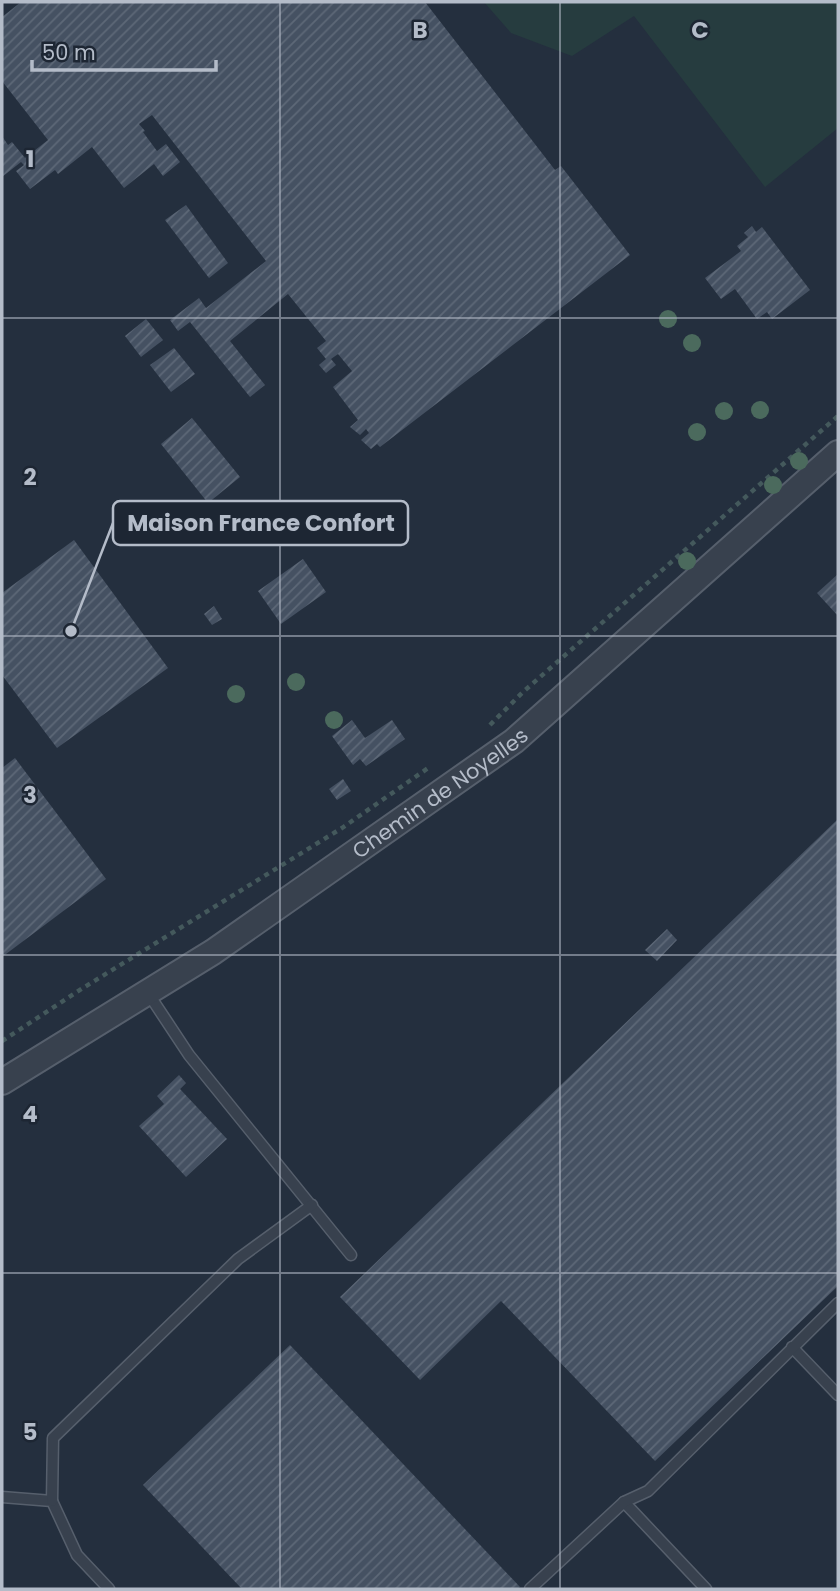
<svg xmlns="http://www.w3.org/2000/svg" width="840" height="1591" font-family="Poppins,sans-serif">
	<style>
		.green { fill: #263c3f }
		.building { fill: url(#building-hatch) }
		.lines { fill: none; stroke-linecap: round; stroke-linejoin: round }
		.service-casing { stroke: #565f6c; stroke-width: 13 }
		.tertiary-casing { stroke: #565f6c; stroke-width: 28 }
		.path { stroke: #44595c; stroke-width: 4.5; stroke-dasharray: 5 5; stroke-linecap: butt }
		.service { stroke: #38414e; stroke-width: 10 }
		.tertiary { stroke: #38414e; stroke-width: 24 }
		.tree { fill: #4b6a5d }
		.grid { fill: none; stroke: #b4bcc9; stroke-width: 2; stroke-opacity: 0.55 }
		.labels { text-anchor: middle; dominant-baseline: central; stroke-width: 5; stroke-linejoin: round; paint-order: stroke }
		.street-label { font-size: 21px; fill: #b4bcc9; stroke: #1d2633 }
		.grid-label { font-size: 23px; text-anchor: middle; font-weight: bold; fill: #b4bcc9; stroke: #1d2633; stroke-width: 5; stroke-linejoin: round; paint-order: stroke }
		.leader { fill: none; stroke: #b4bcc9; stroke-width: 2.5 }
		.callout-dot { fill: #b4bcc9; stroke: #1d2633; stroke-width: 2.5 }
		.callout { fill: #1d2633; stroke: #b4bcc9; stroke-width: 2.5 }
		.callout-label { font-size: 23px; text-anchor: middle; font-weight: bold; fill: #b4bcc9 }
	</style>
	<defs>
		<pattern id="building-hatch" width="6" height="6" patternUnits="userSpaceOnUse" patternTransform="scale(1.75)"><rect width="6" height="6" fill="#455162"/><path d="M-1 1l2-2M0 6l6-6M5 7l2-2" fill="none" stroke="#5d6877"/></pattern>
	</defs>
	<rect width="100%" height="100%" fill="#242f3e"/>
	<path class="green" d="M484 2H838V128L765 187 634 16 572 56 511 33Z"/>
	<g class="building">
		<path d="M21 2H425L555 170 561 166 630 255 380 447 377 444 371 449 361 440 369 433 366 429 360 435 350 427 358 420 333 387 352 371 338 354 331 359 336 365 326 373 319 365 326 359 317 348 326 341 288 294 230 341 265 385 250 397 190 322 178 331 170 320 199 298 206 308 266 261 152 115 139 124 145 131 143 132 157 151 166 144 180 162 163 176 154 164 124 188 92 147 58 174 55 170 30 189 16 171 24 165 21 162 2 177V136L8 145 12 142 25 158 48 140 2 81V17Z"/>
		<path d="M186 205 228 263 209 278 165 220Z"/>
		<path d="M752 226 756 232 762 227 810 290 772 319 767 312 757 319 735 289 721 299 705 278 741 251 737 246 748 237 744 233Z"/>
		<path d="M146 319 163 340 141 357 125 336Z"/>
		<path d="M174 348 195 374 171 392 150 365Z"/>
		<path d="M192 418 240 477 208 503 161 444Z"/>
		<path d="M74 540 168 668 57 748 2 675V593Z"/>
		<path d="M303 559 326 592 281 624 258 591Z"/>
		<path d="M838 574V616L817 593Z"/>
		<path d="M214 606 222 619 212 625 204 614Z"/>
		<path d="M352 720 365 738 392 720 405 739 366 766 360 759 353 765 332 736Z"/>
		<path d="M15 758 106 879 2 957V768Z"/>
		<path d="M343 779 351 791 337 800 329 789Z"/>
		<path d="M838 819V1286L655 1461 501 1301 420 1380 340 1297Z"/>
		<path d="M667 929 677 940 657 961 645 950Z"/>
		<path d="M179 1075 186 1083 180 1089 227 1139 186 1177 139 1126 164 1104 157 1096Z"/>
		<path d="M290 1345 520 1587 517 1589H242L143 1485Z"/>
	</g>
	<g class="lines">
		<g class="service-casing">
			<g id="service">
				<path d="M148 993 189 1055 351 1255"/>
				<path d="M792 1347 838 1395"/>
				<path d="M2 1497 52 1501 77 1555 109 1589"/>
				<path d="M52 1501 53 1438 238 1259 312 1205"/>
				<path d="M624 1502 706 1589"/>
				<path d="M530 1589 624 1502 648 1491 838 1303"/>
			</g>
		</g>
		<g class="tertiary-casing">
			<g id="tertiary">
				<path id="s1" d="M2 1082 213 952 514 741 838 453"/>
			</g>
		</g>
		<g class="path">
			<path d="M490 725 523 692 838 416"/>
			<path d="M2 1041 83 988 342 828 431 766"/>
		</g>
		<use href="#service" class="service"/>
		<use href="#tertiary" class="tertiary"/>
	</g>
	<g class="tree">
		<circle cx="668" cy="319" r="9"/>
		<circle cx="692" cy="343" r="9"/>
		<circle cx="760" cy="410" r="9"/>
		<circle cx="724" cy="411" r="9"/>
		<circle cx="697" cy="432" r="9"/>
		<circle cx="799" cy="461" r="9"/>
		<circle cx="773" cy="485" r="9"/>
		<circle cx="687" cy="561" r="9"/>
		<circle cx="296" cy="682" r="9"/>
		<circle cx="236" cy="694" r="9"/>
		<circle cx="334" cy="720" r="9"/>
	</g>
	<path class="grid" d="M280 2V1589M560 2V1589M2 318H838M2 636H838M2 955H838M2 1273H838"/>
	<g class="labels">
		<g class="street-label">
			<text stroke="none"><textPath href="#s1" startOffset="525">Chemin de Noyelles</textPath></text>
		</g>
	</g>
	<g class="grid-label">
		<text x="420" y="38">B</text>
		<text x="700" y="38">C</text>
		<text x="30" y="167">1</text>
		<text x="30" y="485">2</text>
		<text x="30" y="803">3</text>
		<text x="30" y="1122">4</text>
		<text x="30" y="1440">5</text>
	</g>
	<path class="leader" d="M71 631L113 523"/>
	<circle class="callout-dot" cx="71" cy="631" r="7"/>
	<rect class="callout" x="113" y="501" width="295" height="44" rx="7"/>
	<g class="callout-label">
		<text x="261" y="531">Maison France Confort</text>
	</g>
	<rect width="840" height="1591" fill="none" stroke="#b4bcc9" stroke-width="7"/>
	<path d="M32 60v10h184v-10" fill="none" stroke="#b4bcc9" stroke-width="3.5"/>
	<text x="42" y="60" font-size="21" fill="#b4bcc9" stroke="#1d2633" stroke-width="5" paint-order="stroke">50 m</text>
</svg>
